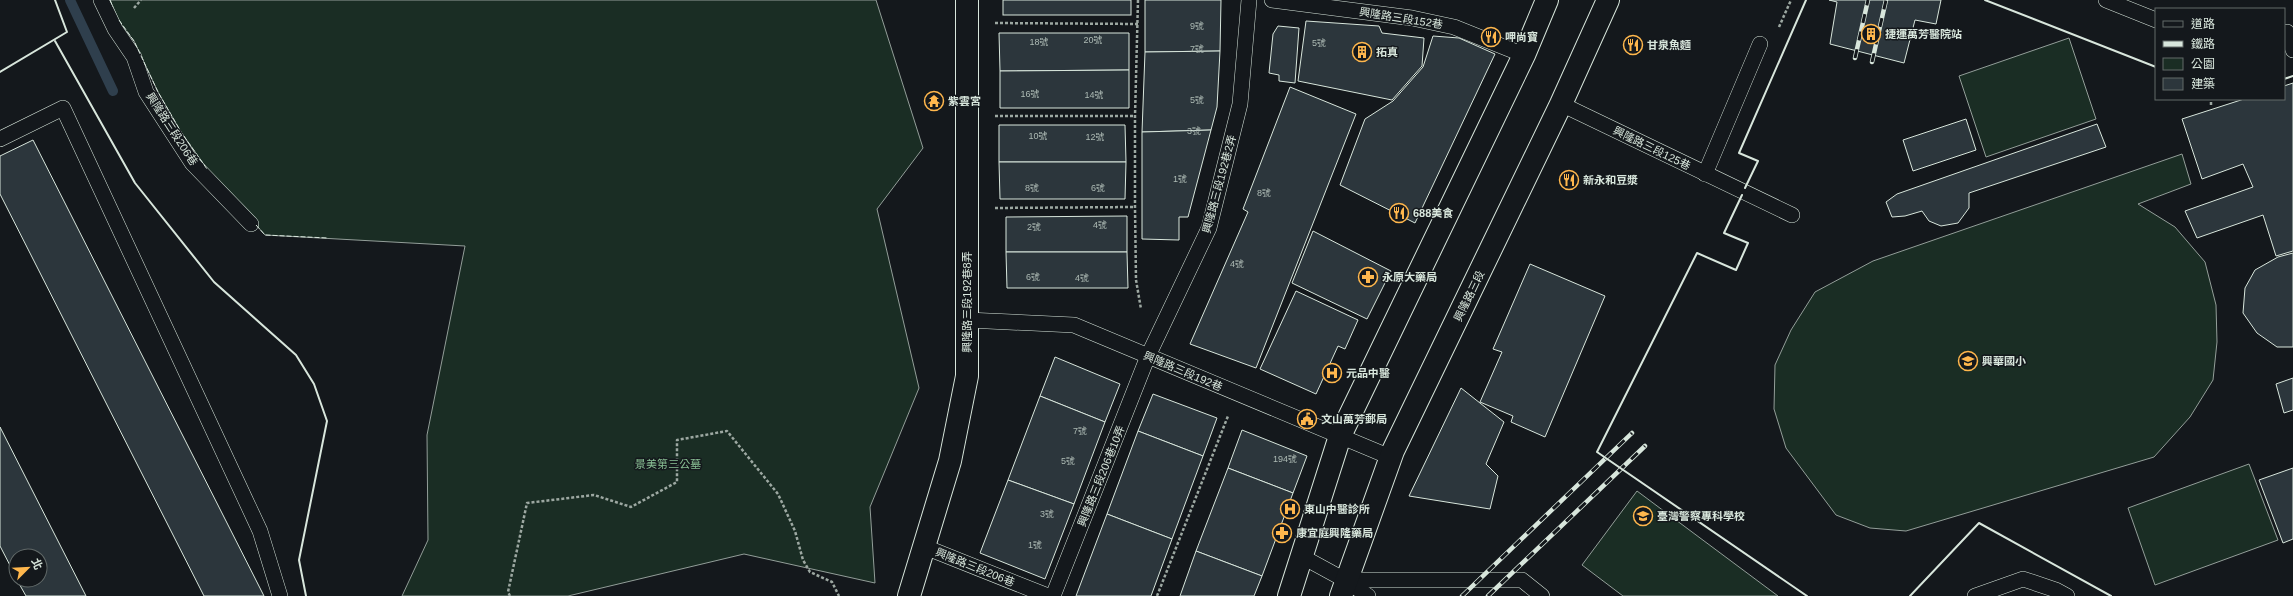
<svg xmlns="http://www.w3.org/2000/svg" width="2293" height="596" font-family="Helvetica,'Noto Sans TC',sans-serif">
	<style>
		.green { fill: #1a2d24; stroke: #939e99 }
		.lines { fill: none; stroke-linecap: round; stroke-linejoin: round }
		.stream { stroke: #2f3f4d; stroke-width: 10 }
		.building { fill: #2c363c; stroke: #d8e6dc }
		.service-casing { stroke: #d8e6dc; stroke-width: 16 }
		.minor-casing { stroke: #d8e6dc; stroke-width: 24 }
		.secondary-casing { stroke: #d8e6dc; stroke-width: 24 }
		.path { stroke: #9da8a2; stroke-width: 2.5; stroke-dasharray: 3 2; stroke-linecap: butt }
		.service { stroke: #14181c; stroke-width: 15 }
		.minor { stroke: #14181c; stroke-width: 22 }
		.secondary { stroke: #14181c; stroke-width: 22 }
		.rail-casing { stroke: #d8e6dc; stroke-width: 4.5 }
		.rail { stroke: #14181c; stroke-width: 3; stroke-dasharray: 9; stroke-linecap: butt }
		.fence { stroke: #d8e6dc; stroke-width: 1; stroke-dasharray: 5 2; stroke-linecap: butt }
		.wall { stroke: #d8e6dc; stroke-width: 2 }
		.labels { text-anchor: middle; dominant-baseline: central; stroke-width: 3; stroke-linejoin: round; paint-order: stroke }
		.number-label { font-size: 9px; fill: #adbab4 }
		.street-label { font-size: 11px; fill: #d8e6dc; stroke: #14181c }
		.poi-label { font-size: 11px; font-weight: bold; fill: #d8e6dc; stroke: #14181c; text-anchor: start }
		.park-label { font-size: 11px; fill: #8ac095; stroke: #14181c }
	</style>
	<rect width="100%" height="100%" fill="#14181c"/>
	<g class="green">
		<path d="M110 0H876L923 148 877 209 919 388 870 507 875 583 744 554 568 596H402L428 540 427 435 465 246 265 235 210 173 181 132 158 92 134 41 120 23Z"/>
		<path d="M2069 38 2096 119 1986 157 1959 76Z"/>
		<path d="M2182 154 2191 184 2138 204 2175 227 2205 262 2216 305 2217 342 2213 380 2190 417 2154 457 1906 531 1870 528 1836 515 1786 448 1774 409 1775 365 1791 330 1815 292 1873 261Z"/>
		<path d="M2249 464 2278 540 2155 585 2128 508Z"/>
		<path d="M1637 491 1778 596H1623L1582 565Z"/>
	</g>
	<g class="lines">
		<path class="stream" d="M70 0 113 91"/>
	</g>
	<g class="building">
		<rect x="1003" y="0" width="128" height="15"/>
		<path d="M1145 0H1221L1220 51 1145 52Z"/>
		<path d="M1829 0H1941L1936 24 1915 20 1904 63 1830 44 1837 2Z"/>
		<path d="M1306 21 1379 26 1382 33 1424 38 1422 66 1392 100 1298 81Z"/>
		<path d="M1278 26 1299 28 1295 83 1279 81V75L1269 73 1273 34Z"/>
		<path d="M999 33H1129V70L1000 71Z"/>
		<path d="M1433 36 1459 38 1495 54 1415 223 1340 185 1365 119 1393 101 1423 67Z"/>
		<path d="M1220 51 1217 107 1211 130 1142 132 1145 52Z"/>
		<path d="M1129 70V108H1000V71Z"/>
		<path d="M2293 83V251L2276 256 2263 215 2197 238 2185 211 2253 187 2243 164 2202 179 2182 119 2244 99H2284V86Z"/>
		<path d="M1290 87 1356 114 1256 368 1190 344 1248 212 1243 209Z"/>
		<path d="M1966 119 1976 150 1913 171 1903 140Z"/>
		<path d="M2097 124 2106 147 1969 193V208L1958 223 1941 226 1929 221 1922 211 1905 216 1892 217 1886 202 1897 194Z"/>
		<path d="M999 125H1125L1126 162H999Z"/>
		<path d="M1211 130 1188 217H1179V240L1142 239V132Z"/>
		<path d="M33 140 264 596H204L0 194V156Z"/>
		<path d="M999 162H1126L1125 199H1000Z"/>
		<path d="M1127 216V252H1006V217Z"/>
		<path d="M1313 231 1391 271 1367 319 1292 283Z"/>
		<path d="M1006 252H1127L1128 288H1007Z"/>
		<path d="M2293 253V347H2277L2257 333 2243 313 2245 288 2255 270 2278 257Z"/>
		<path d="M1530 264 1605 296 1545 437 1511 422 1513 416 1480 402 1502 352 1493 349Z"/>
		<path d="M1296 291 1358 320 1345 349 1338 346 1316 394 1260 369Z"/>
		<path d="M1055 357 1120 384 1105 422 1040 396Z"/>
		<path d="M2293 378V410L2284 413 2276 384Z"/>
		<path d="M1461 388 1504 422 1486 464 1498 476 1490 509 1409 496Z"/>
		<path d="M1153 394 1217 418 1203 456 1138 431Z"/>
		<path d="M1040 396 1105 422 1074 504 1008 480Z"/>
		<path d="M0 427 86 596H26L17 580H40V556H16V577L0 546Z"/>
		<path d="M1242 430 1307 456 1293 493 1228 468Z"/>
		<path d="M1138 431 1203 456 1172 539 1107 514Z"/>
		<path d="M1228 468 1293 493 1262 576 1196 551Z"/>
		<path d="M2293 468V539L2283 543 2259 480Z"/>
		<path d="M1008 480 1074 504 1045 579 980 553Z"/>
		<path d="M1107 514 1172 539 1151 596H1076Z"/>
		<path d="M1196 551 1262 576 1254 596H1180Z"/>
	</g>
	<g class="lines">
		<g class="service-casing">
			<g id="service">
				<path d="M101 0 115 29 134 57 146 92 192 163 251 224"/>
				<path d="M1272 0 1412 18 1454 27 1524 55"/>
				<path d="M2106 0 2156 20"/>
				<path d="M2287 32 2293 50"/>
				<path d="M1561 104 1792 215"/>
				<path d="M0 139 63 108 260 531 280 596"/>
				<path d="M1705 174 1760 44"/>
				<path d="M967 320 1074 325 1390 457"/>
				<path d="M925 547 1048 596"/>
				<path d="M1301 556 1345 580 1368 596"/>
				<path d="M1345 580H1522L1542 596"/>
				<path d="M1053 596 1148 356 1209 228 1240 104 1249 0"/>
				<path d="M1975 596 2023 579 2056 590 2067 596"/>
			</g>
		</g>
		<g class="minor-casing">
			<path id="minor" d="M909 596 950 461 967 376V0"/>
		</g>
		<g class="secondary-casing">
			<g id="secondary">
				<path d="M1289 596 1340 436 1524 55 1547 0"/>
				<path d="M1341 596 1393 451 1561 104 1608 0"/>
			</g>
		</g>
		<g class="path">
			<path d="M1138 0 1135 116V207L1136 280 1141 309"/>
			<path d="M134 8 141 0"/>
			<path d="M995 23 1138 24"/>
			<path d="M1779 27 1791 0"/>
			<path d="M2211 105V99"/>
			<path d="M995 116H1135"/>
			<path d="M995 208 1135 207"/>
			<path d="M510 596 508 592 527 503 594 495 631 507 677 482V440L727 431 778 494 795 531 803 560 810 572 832 582 839 596"/>
			<path d="M1157 596 1228 416"/>
		</g>
		<use href="#service" class="service"/>
		<use href="#minor" class="minor"/>
		<use href="#secondary" class="secondary"/>
		<g class="rail-casing">
			<g id="rail">
				<path d="M1855 58 1868 0"/>
				<path d="M1872 62 1886 0"/>
				<path d="M1462 596 1632 433"/>
				<path d="M1488 596 1645 446"/>
			</g>
		</g>
		<use href="#rail" class="rail"/>
		<g class="fence">
			<path d="M110 0 113 7"/>
			<path d="M119 20 134 41 158 92 181 132 207 169"/>
			<path d="M256 225 265 235 328 238"/>
		</g>
		<g class="wall">
			<path d="M1985 0 2156 67"/>
			<path d="M55 41 135 183 214 282 296 355 314 384 327 421 299 560 306 596"/>
			<path d="M0 72 67 32 55 0"/>
			<path d="M2284 79 2293 76"/>
			<path d="M1745 188 1758 161 1739 153 1806 0"/>
			<path d="M1742 195 1724 233 1748 243 1736 270 1697 253 1597 452 1807 596"/>
			<path d="M1910 596 1979 523 2111 596"/>
		</g>
	</g>
	<defs>
		<g id="building-ring" transform="scale(1)"><circle r="9.5" fill="#14181c" stroke="#ffb74d" stroke-width="1.5"/><path d="M-4-6H4V6H1V3H-1V6H-4ZM-2.5-4.3h1.7v1.8h-1.7ZM.8-4.3h1.7v1.8H.8ZM-2.5-1h1.7V.8h-1.7ZM.8-1h1.7V.8H.8Z" fill="#ffb74d"/></g>
		<g id="restaurant-ring" transform="scale(1)"><circle r="9.5" fill="#14181c" stroke="#ffb74d" stroke-width="1.5"/><path d="M-5-6h1v4h1v-4h1v4h1v-4h1v5L-1.5 .5V6h-2V.5L-5-1ZM5-6V6H3V1.5H1.5Q1.5-4 5-6Z" fill="#ffb74d"/></g>
		<g id="temple-ring" transform="scale(1)"><circle r="9.5" fill="#14181c" stroke="#ffb74d" stroke-width="1.5"/><path d="M0-6L5-2H3V0L6.5 2.5H4V6H1.5V3h-3V6H-4V2.5H-6.5L-3 0V-2H-5Z" fill="#ffb74d"/></g>
		<g id="pharmacy-ring" transform="scale(1)"><circle r="9.5" fill="#14181c" stroke="#ffb74d" stroke-width="1.5"/><path d="M-2-6h4v4h4v4h-4v4h-4v-4h-4v-4h4Z" fill="#ffb74d"/></g>
		<g id="school-ring" transform="scale(1)"><circle r="9.5" fill="#14181c" stroke="#ffb74d" stroke-width="1.5"/><path d="M0-5L7-2L0 1L-7-2ZM-4 1L0 2.5L4 1V4Q0 6-4 4Z" fill="#ffb74d"/></g>
		<g id="hospital-ring" transform="scale(1)"><circle r="9.5" fill="#14181c" stroke="#ffb74d" stroke-width="1.5"/><path d="M-5-5h3v3.5h4V-5h3V5h-3V1.5h-4V5h-3Z" fill="#ffb74d"/></g>
		<g id="civic-ring" transform="scale(1)"><circle r="9.5" fill="#14181c" stroke="#ffb74d" stroke-width="1.5"/><path d="M-.6-6.5H3V-4.5H.6V-3L4-1V1h2V6H-6V1h2V-1L-.6-3ZM-1.2 2.5V6h2.4V2.5Z" fill="#ffb74d"/></g>
		<g id="university-ring" transform="scale(1)"><circle r="9.5" fill="#14181c" stroke="#ffb74d" stroke-width="1.5"/><path d="M0-5L7-2L0 1L-7-2ZM-4 1L0 2.5L4 1V4Q0 6-4 4Z" fill="#ffb74d"/></g>
	</defs>
	<g fill-rule="evenodd">
		<use href="#building-ring" x="1871" y="34"/>
		<use href="#restaurant-ring" x="1491" y="37"/>
		<use href="#restaurant-ring" x="1633" y="45"/>
		<use href="#building-ring" x="1362" y="52"/>
		<use href="#temple-ring" x="934" y="101"/>
		<use href="#restaurant-ring" x="1569" y="180"/>
		<use href="#restaurant-ring" x="1399" y="213"/>
		<use href="#pharmacy-ring" x="1368" y="277"/>
		<use href="#school-ring" x="1968" y="361"/>
		<use href="#hospital-ring" x="1332" y="373"/>
		<use href="#civic-ring" x="1307" y="419"/>
		<use href="#hospital-ring" x="1290" y="509"/>
		<use href="#university-ring" x="1643" y="516"/>
		<use href="#pharmacy-ring" x="1282" y="533"/>
	</g>
	<g class="labels">
		<g class="number-label">
			<text x="1197" y="26">9號</text>
			<text x="1093" y="40">20號</text>
			<text x="1039" y="42">18號</text>
			<text x="1319" y="43">5號</text>
			<text x="1197" y="49">7號</text>
			<text x="1030" y="94">16號</text>
			<text x="1094" y="95">14號</text>
			<text x="1197" y="100">5號</text>
			<text x="1194" y="131">3號</text>
			<text x="1038" y="136">10號</text>
			<text x="1095" y="137">12號</text>
			<text x="1180" y="179">1號</text>
			<text x="1032" y="188">8號</text>
			<text x="1098" y="188">6號</text>
			<text x="1264" y="193">8號</text>
			<text x="1100" y="225">4號</text>
			<text x="1034" y="227">2號</text>
			<text x="1237" y="264">4號</text>
			<text x="1033" y="277">6號</text>
			<text x="1082" y="278">4號</text>
			<text x="1080" y="431">7號</text>
			<text x="1285" y="459">194號</text>
			<text x="1068" y="461">5號</text>
			<text x="1047" y="514">3號</text>
			<text x="1035" y="545">1號</text>
		</g>
		<g class="street-label">
			<text transform="translate(1401 18) rotate(9)">興隆路三段152巷</text>
			<text transform="translate(172 129) rotate(57)">興隆路三段206巷</text>
			<text transform="translate(1652 148) rotate(26)">興隆路三段125巷</text>
			<text transform="translate(1219 184) rotate(-75)">興隆路三段192巷2弄</text>
			<text transform="translate(1469 296) rotate(-64)">興隆路三段</text>
			<text transform="translate(967 302) rotate(-90)">興隆路三段192巷8弄</text>
			<text transform="translate(1183 371) rotate(23)">興隆路三段192巷</text>
			<text transform="translate(1101 476) rotate(-68)">興隆路三段206巷10弄</text>
			<text transform="translate(975 567) rotate(22)">興隆路三段206巷</text>
		</g>
		<g class="poi-label">
			<text x="1885" y="34">捷運萬芳醫院站</text>
			<text x="1505" y="37">呷尚寶</text>
			<text x="1647" y="45">甘泉魚麵</text>
			<text x="1376" y="52">拓真</text>
			<text x="948" y="101">紫雲宮</text>
			<text x="1583" y="180">新永和豆漿</text>
			<text x="1413" y="213">688美食</text>
			<text x="1382" y="277">永原大藥局</text>
			<text x="1982" y="361">興華國小</text>
			<text x="1346" y="373">元品中醫</text>
			<text x="1321" y="419">文山萬芳郵局</text>
			<text x="1304" y="509">東山中醫診所</text>
			<text x="1657" y="516">臺灣警察專科學校</text>
			<text x="1296" y="533">康宜庭興隆藥局</text>
		</g>
		<g class="park-label">
			<text x="668" y="464">景美第三公墓</text>
		</g>
	</g>
	<rect x="2155" y="8" width="130" height="92" fill="#14181c" stroke="#626a69"/>
	<rect x="2163" y="21" width="20" height="6" fill="#14181c" stroke="#626a69"/>
	<text x="2191" y="28" font-size="12" fill="#d8e6dc">道路</text>
	<rect x="2163" y="41" width="20" height="6" fill="#d8e6dc" stroke="#626a69"/>
	<text x="2191" y="48" font-size="12" fill="#d8e6dc">鐵路</text>
	<rect x="2163" y="58" width="20" height="12" fill="#1a2d24" stroke="#626a69"/>
	<text x="2191" y="68" font-size="12" fill="#d8e6dc">公園</text>
	<rect x="2163" y="78" width="20" height="12" fill="#2c363c" stroke="#626a69"/>
	<text x="2191" y="88" font-size="12" fill="#d8e6dc">建築</text>
	<g transform="translate(28 568) rotate(66)"><circle r="19" fill="#14181c" stroke="#626a69"/>
	<path d="M0-3L7 15L0 10L-7 15Z" fill="#ffb74d"/>
	<text y="-6" font-size="11" font-weight="bold" text-anchor="middle" fill="#d8e6dc">北</text>
	</g>
</svg>
